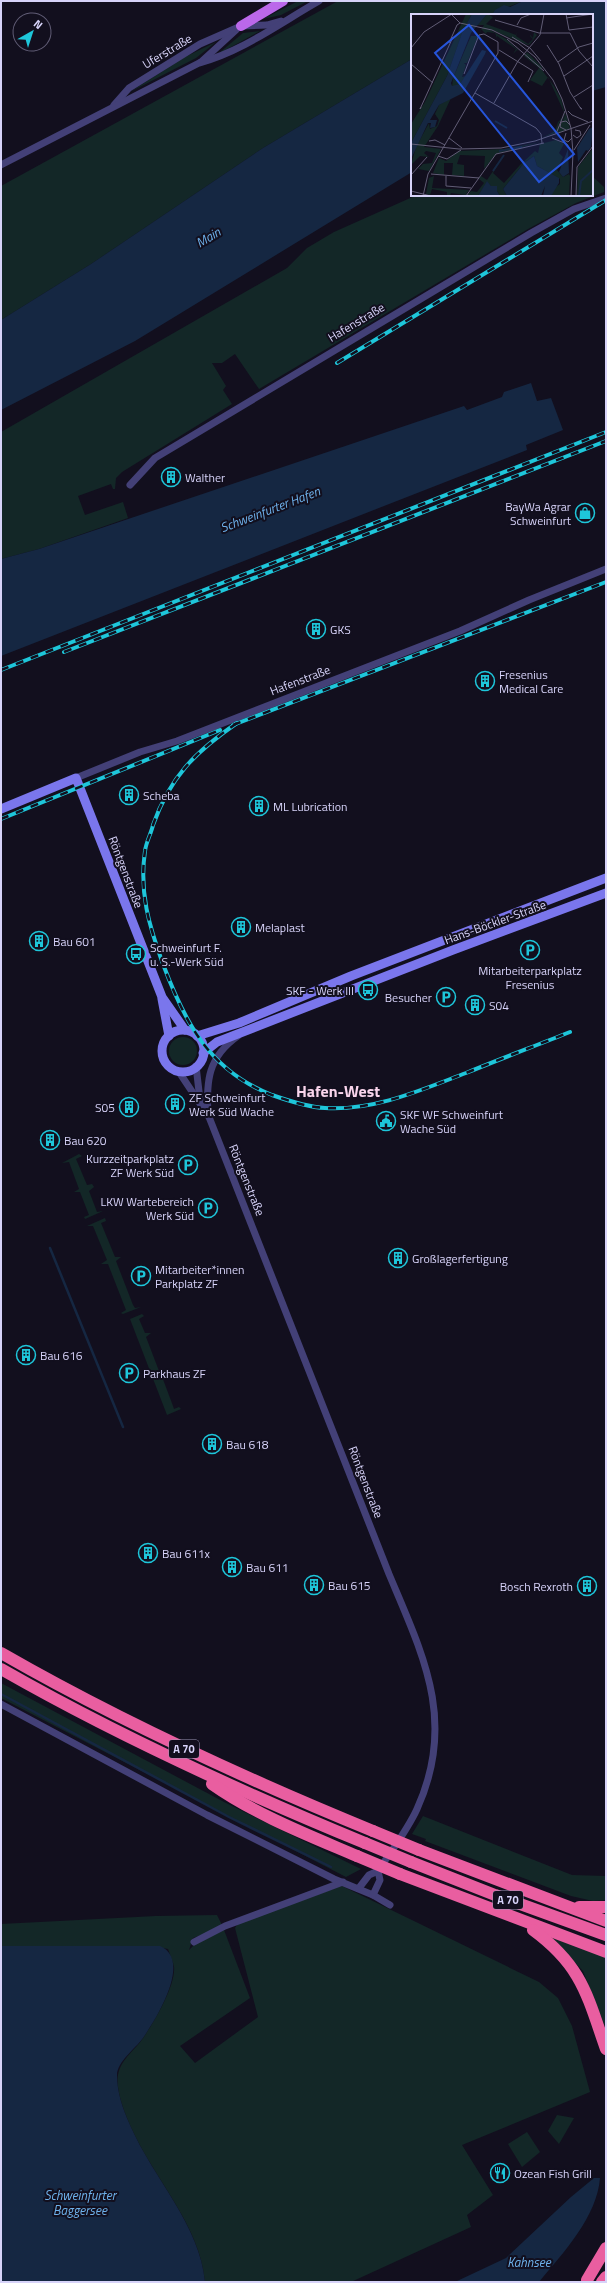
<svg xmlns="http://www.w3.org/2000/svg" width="607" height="2283" font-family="'Titillium Web',sans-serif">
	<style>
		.green { fill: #132727 }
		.water { fill: #152742 }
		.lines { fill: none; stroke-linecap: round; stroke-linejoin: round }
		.stream { stroke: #152742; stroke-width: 2.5 }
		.street { stroke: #434077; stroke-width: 7 }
		.secondary { stroke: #7a76ec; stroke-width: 9 }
		.primary { stroke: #bb68ea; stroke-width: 10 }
		.highway { stroke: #e95ea0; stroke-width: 12 }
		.rail-casing { stroke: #1ec6da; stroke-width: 4 }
		.rail { stroke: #120f1e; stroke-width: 2.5; stroke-dasharray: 8; stroke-linecap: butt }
		.highway-bridge { stroke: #e95ea0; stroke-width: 12 }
		.labels { text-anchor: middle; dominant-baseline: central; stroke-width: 4; stroke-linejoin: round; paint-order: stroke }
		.shield { fill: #120f1e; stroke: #9c98b7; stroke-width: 1 }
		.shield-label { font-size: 11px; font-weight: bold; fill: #d7d3f9 }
		.street-label { font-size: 12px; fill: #d7d3f9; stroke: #120f1e }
		.poi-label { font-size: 12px; fill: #d7d3f9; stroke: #120f1e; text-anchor: start }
		.water-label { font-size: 13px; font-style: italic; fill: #6eb1eb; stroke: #120f1e }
		.district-label { font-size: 16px; font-weight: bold; fill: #f9d5ec; stroke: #120f1e }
		.inset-river { fill: none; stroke: #152742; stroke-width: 2 }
		.inset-road { fill: none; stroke: #615d76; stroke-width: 1 }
		.view { fill: #2655da; fill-opacity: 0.15; stroke: #2655da; stroke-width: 2 }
		.inset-edge { fill: none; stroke: #d7d3f9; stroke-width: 2 }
	</style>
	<rect width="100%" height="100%" fill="#120f1e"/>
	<g class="green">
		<path d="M298 1H308L281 15 263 19Z"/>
		<path d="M338 1H523L495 12 492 15H412V59L263 148 91 264 1 320V186Z"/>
		<path d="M260 31 220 53H219L243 33Z"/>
		<path d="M216 42 196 58 130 92 185 57Z"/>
		<path d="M592 176 604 187V192L576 203 528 229 259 389 235 354 222 363H212L226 386 223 390 232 404 122 472 116 478 115 489H113L111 484 78 496 85 515 123 502 128 518 39 549 1 559V432L287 268 307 248 334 232 417 195H592Z"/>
		<circle cx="183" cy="1051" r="14"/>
		<path d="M79 1154 82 1156 76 1159 87 1185 92 1184 94 1187 89 1191 97 1212 103 1211 85 1219 84 1217 89 1215 80 1192H74L79 1189 69 1162 62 1163Z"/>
		<path d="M105 1218 106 1221 101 1223 115 1257H121L116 1261 133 1305 135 1308 141 1307 123 1314 121 1313 126 1310 108 1264H101L107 1260 93 1226H87Z"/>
		<path d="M142 1314 144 1316 139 1319 145 1333H151L146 1337 159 1371H166L161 1374 173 1406 174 1409 179 1407 181 1409 167 1415 130 1319Z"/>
		<path d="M1 1683 224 1802 361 1869 346 1877 1 1698Z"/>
		<path d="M423 1816 572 1875 606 1876V1900L593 1901 571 1896 425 1841 426 1839 412 1834Z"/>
		<path d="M342 1886 539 1982 558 1998 572 2026 590 2092 462 2145 493 2195 467 2215 471 2227 351 2282H205C200 2224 153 2178 130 2125 125 2113 120 2101 118 2087 115 2065 128 2057 141 2041 152 2026 176 1986 174 1967 173 1961 170 1955 168 1949L153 1946H1V1924L156 1916 217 1915 223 1927 193 1938 189 1950 198 1941 224 1930 250 1998 180 2046 195 2063 258 2017 235 1928 239 1922Z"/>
		<path d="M551 1937 606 1957V2029L583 1971Z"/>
		<path d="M557 2115 574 2118 559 2144 548 2131Z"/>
		<path d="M527 2132 540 2152 522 2167 508 2144Z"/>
	</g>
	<g class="water">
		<path d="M523 1H606V87L592 91V15H492L495 10 504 5 510 7Z"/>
		<path d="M412 59V172L135 341 1 410V320L91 264 263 148Z"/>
		<path d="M531 383 537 401 551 398 563 430 526 445 527 450 1 656V559L39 549 464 406 467 410 502 397 504 392Z"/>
		<path d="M1 1946H160C193 1960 156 2019 143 2038 135 2049 117 2062 117 2075 117 2093 123 2109 130 2125 153 2178 200 2225 205 2282H1Z"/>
		<path d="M594 2178H600C597 2217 563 2253 539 2282H455L506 2258 571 2197Z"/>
	</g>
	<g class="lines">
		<g class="stream">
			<path d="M50 1248 123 1427"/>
			<path d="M1 1694 229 1817 331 1867"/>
		</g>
		<g class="street">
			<path d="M201 62 236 30"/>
			<path d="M114 105 129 88 200 44 241 26 267 25 281 21"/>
			<path d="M1 165 199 63C243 51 280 23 319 1"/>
			<path d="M130 485 155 458 531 233 574 209 606 198"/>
			<path d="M76 778 140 752 177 741 460 631 529 600 606 569"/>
			<path d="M196 1066 200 1100"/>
			<path d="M179 1072 209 1117 389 1574C423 1655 457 1721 417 1809 407 1831 391 1851 378 1871L369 1875 359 1888"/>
			<path d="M208 1114C206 1081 208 1057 238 1036"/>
			<path d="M1 1704 207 1815 334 1879 373 1895 390 1905"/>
			<path d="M373 1895 380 1880 378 1871"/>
			<path d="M194 1942 225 1926 343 1882"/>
		</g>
		<g class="secondary">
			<path d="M1 809 76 778 162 997 185 1030"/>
			<path d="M162 999 169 1036"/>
			<circle cx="183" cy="1051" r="21"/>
			<path d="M197 1036 239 1023 351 976 606 878"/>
			<path d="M203 1053 217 1042 453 950 606 893"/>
		</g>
		<path class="primary" d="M241 26 283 1"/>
		<g class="highway">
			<path d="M1 1653C121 1722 246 1779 373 1831"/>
			<path d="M1 1669C118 1736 241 1792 365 1843"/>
			<path d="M212 1784C256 1815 308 1835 357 1856"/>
			<path d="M419 1850 606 1921"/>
			<path d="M411 1862 495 1895 606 1935"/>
			<path d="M400 1874 606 1952"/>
			<path d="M579 1907H606"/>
			<path d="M533 1930C582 1966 587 1995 606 2049"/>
			<path d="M587 2280 606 2248"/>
			<path d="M602 2282 606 2277"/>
		</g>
		<g class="rail-casing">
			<g id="rail">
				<path d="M337 363 606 200"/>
				<path d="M64 652 606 441"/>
				<path d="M1 670 606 432"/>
				<path d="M237 723C195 752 170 777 153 825 151 834 146 842 145 851 139 892 149 926 163 964 185 1023 210 1071 272 1095 289 1101 307 1107 325 1108 374 1111 421 1090 466 1073 500 1059 535 1046 570 1032"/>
				<path d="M233 725 606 582"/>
				<path d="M1 819 220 730"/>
			</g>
		</g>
		<use href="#rail" class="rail"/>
		<g class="highway-bridge">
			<path d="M373 1831 419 1850"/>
			<path d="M365 1843 411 1862"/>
			<path d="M357 1856 400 1874"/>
		</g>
	</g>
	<defs>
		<g id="building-ring" transform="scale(1)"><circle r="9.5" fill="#120f1e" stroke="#1ec6da" stroke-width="1.5"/><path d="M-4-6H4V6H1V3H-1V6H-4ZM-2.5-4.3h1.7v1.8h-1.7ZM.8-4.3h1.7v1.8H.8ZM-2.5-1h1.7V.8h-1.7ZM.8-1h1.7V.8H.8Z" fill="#1ec6da"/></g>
		<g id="shop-ring" transform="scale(1)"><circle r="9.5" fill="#120f1e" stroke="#1ec6da" stroke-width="1.5"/><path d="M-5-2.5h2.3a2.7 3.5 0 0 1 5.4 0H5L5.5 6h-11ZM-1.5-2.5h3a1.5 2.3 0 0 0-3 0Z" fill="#1ec6da"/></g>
		<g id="parking-ring" transform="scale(1)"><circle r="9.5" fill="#120f1e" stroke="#1ec6da" stroke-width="1.5"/><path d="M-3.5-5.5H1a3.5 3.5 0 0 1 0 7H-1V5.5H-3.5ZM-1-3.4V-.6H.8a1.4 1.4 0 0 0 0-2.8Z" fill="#1ec6da"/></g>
		<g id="bus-ring" transform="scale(1)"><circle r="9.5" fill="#120f1e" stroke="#1ec6da" stroke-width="1.5"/><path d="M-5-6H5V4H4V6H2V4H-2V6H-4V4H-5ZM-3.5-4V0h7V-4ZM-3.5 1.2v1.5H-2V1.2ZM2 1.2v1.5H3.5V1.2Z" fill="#1ec6da"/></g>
		<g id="civic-ring" transform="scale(1)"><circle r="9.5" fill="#120f1e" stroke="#1ec6da" stroke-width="1.5"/><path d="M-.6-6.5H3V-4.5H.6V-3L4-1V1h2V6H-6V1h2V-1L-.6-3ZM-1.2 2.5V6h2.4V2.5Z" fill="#1ec6da"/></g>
		<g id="restaurant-ring" transform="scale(1)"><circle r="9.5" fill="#120f1e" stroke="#1ec6da" stroke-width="1.5"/><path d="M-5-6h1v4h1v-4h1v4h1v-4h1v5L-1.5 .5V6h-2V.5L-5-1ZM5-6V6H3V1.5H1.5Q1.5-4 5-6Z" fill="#1ec6da"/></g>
	</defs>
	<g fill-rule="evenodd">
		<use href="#building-ring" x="171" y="477"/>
		<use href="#shop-ring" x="585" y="513"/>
		<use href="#building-ring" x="316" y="629"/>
		<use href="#building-ring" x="485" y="681"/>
		<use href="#building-ring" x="129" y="795"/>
		<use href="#building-ring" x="259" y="806"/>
		<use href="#building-ring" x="241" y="927"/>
		<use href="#building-ring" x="39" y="941"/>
		<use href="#parking-ring" x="530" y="950"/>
		<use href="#bus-ring" x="136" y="954"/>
		<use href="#bus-ring" x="368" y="990"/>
		<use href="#parking-ring" x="446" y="997"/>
		<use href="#building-ring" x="475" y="1005"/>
		<use href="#building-ring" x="175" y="1104"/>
		<use href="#building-ring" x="129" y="1107"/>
		<use href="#civic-ring" x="386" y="1121"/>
		<use href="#building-ring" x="50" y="1140"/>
		<use href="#parking-ring" x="188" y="1165"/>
		<use href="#parking-ring" x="208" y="1208"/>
		<use href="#building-ring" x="398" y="1258"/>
		<use href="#parking-ring" x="141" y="1276"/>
		<use href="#building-ring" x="26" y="1355"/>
		<use href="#parking-ring" x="129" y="1373"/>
		<use href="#building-ring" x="212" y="1444"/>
		<use href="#building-ring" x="148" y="1553"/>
		<use href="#building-ring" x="232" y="1567"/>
		<use href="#building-ring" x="314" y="1585"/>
		<use href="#building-ring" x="587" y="1586"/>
		<use href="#restaurant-ring" x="500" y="2173"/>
	</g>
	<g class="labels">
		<g class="shield">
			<rect x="169" y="1740" width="30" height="18" rx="3"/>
			<rect x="493" y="1891" width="30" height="18" rx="3"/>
		</g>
		<g class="shield-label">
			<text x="184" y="1749">A 70</text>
			<text x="508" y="1900">A 70</text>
		</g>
		<g class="street-label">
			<text transform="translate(167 51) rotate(-31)">Uferstraße</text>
			<text transform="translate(356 322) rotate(-31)">Hafenstraße</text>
			<text transform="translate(300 680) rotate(-21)">Hafenstraße</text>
			<text transform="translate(126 872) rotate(69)">Röntgenstraße</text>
			<text transform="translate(495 922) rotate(-20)">Hans-Böckler-Straße</text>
			<text transform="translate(247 1180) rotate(68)">Röntgenstraße</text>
			<text transform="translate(366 1482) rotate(69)">Röntgenstraße</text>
		</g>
		<g class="poi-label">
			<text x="185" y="477">Walther</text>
			<text x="571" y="506" text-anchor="end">BayWa Agrar<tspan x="571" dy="14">Schweinfurt</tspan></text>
			<text x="330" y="629">GKS</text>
			<text x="499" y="674">Fresenius<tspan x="499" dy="14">Medical Care</tspan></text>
			<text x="143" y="795">Scheba</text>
			<text x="273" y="806">ML Lubrication</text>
			<text x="255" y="927">Melaplast</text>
			<text x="53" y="941">Bau 601</text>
			<text x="150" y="947">Schweinfurt F.<tspan x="150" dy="14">u. S.-Werk Süd</tspan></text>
			<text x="530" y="970" text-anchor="middle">Mitarbeiterparkplatz<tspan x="530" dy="14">Fresenius</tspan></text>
			<text x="354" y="990" text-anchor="end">SKF - Werk III</text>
			<text x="432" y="997" text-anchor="end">Besucher</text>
			<text x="489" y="1005">S04</text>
			<text x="189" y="1097">ZF Schweinfurt<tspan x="189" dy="14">Werk Süd Wache</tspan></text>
			<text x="115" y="1107" text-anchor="end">S05</text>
			<text x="400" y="1114">SKF WF Schweinfurt<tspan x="400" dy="14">Wache Süd</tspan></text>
			<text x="64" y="1140">Bau 620</text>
			<text x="174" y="1158" text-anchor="end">Kurzzeitparkplatz<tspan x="174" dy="14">ZF Werk Süd</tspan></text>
			<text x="194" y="1201" text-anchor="end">LKW Wartebereich<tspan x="194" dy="14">Werk Süd</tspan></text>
			<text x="412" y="1258">Großlagerfertigung</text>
			<text x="155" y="1269">Mitarbeiter*innen<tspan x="155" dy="14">Parkplatz ZF</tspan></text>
			<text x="40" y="1355">Bau 616</text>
			<text x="143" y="1373">Parkhaus ZF</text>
			<text x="226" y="1444">Bau 618</text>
			<text x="162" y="1553">Bau 611x</text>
			<text x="246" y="1567">Bau 611</text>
			<text x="328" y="1585">Bau 615</text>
			<text x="573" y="1586" text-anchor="end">Bosch Rexroth</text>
			<text x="514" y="2173">Ozean Fish Grill</text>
		</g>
		<g class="water-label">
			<text transform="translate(208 237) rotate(-31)">Main</text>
			<text transform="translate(270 509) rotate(-21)">Schweinfurter Hafen</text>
			<text x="80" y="2195">Schweinfurter<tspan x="80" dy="15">Baggersee</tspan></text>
			<text x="529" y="2262">Kahnsee</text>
		</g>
		<g class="district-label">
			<text x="338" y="1091">Hafen-West</text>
		</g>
	</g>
	<g transform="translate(411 14)">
		<rect width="182" height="182" fill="#120f1e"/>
		<path d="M55 0H61L52 17 36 62 0 129V110L14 88ZM76 0 82 3 75 10 105 21 107 17 105 22 117 30 122 25 119 22V21L122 24 123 18 126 21 119 30 117 31 74 13 95 25 108 37 106 36 102 40 105 35 86 22V24L84 19 76 18 75 20 70 15 68 21 70 16 73 11H66ZM60 22H67L56 49H53L55 51 51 63 55 62 48 71 41 73 42 64ZM116 38 132 54 130 55 143 72 150 85 154 100 153 103 148 109 147 115 155 100 159 115 146 119 147 116 144 119 131 124 144 117 147 108 153 102V98L137 63 131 72 119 66 128 54 113 42ZM40 84 27 112 13 133 30 135 18 157 7 155 12 150 21 149 25 139 15 137 13 139 18 143 9 142 0 151 5 133 18 109 19 115 26 112 28 106 24 100 28 91ZM145 126 153 130 148 139 152 143 146 156 152 163 158 160 159 162 158 182H140L142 175 149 170V165L126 152 123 142 113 149 92 175 96 182H89L86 177V172H80L76 168 67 182 56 181 60 177 66 178 73 169 68 165 70 162 76 166 93 141 82 159 93 169 109 151 124 137 127 139 129 130ZM130 128 85 140 73 155 74 142 49 141 46 150 53 151V162L41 161 42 149H33V161L22 159 28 144 35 147 48 137 93 135ZM182 134V182H166L167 153ZM23 162 21 174 58 176 55 181 40 179 39 182H36V178L21 175 19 181 15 180 18 164Z" fill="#132727"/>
		<path d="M61 0H76L60 19 40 69 41 72 49 70 71 36 75 37 74 40 52 79 28 91 19 106H26L24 113 19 114 20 109H17L0 145V129L36 62 52 16ZM182 113 180 133 177 137 175 136 167 148 166 134 178 115ZM157 135 158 159 152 163 148 158ZM123 142 126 152 148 164V169L140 182H132L134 172 130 182H96L92 175 113 149ZM76 167 80 172H86V177L89 182H67Z" fill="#152742"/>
		<path class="inset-river" d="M84 107 96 114M88 137 111 133M82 157 93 141M168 182 170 167 182 156"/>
		<path class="inset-road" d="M40 0 49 9M155 0 158 16M155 4 182 0M84 6 128 19H159M49 9 81 16 107 29 124 43 142 66 151 85 160 114 162 139 160 182M106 11 110 4 120 0M158 16 182 13M159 19 168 37 182 53M101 23 119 34 130 47M96 25 133 57M38 29 46 11 49 9M136 31 148 50 159 78 170 95H171L169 93M0 34 13 18 41 0M88 36 122 57 117 68M147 48 168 33 182 29M0 50 22 69M153 62 182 42M64 79 125 114 130 120 131 129M163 83 182 71M83 89 107 47 129 21 133 0M10 93 9 95 42 23M157 97 161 101 177 108M155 116 149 113 150 108 155 107 159 111M155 119 153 126 157 128 161 124M145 120 154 97M162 121 166 124 170 121 169 117 164 116M38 124 51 134M141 124 156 130 161 138M18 127 24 126 34 131M0 130 48 135 90 134 124 127 182 107M163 136 179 111M27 142 36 145 50 136M20 160 68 164M0 161 16 143M35 162V172L60 174M0 177 20 182M12 182 17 160 87 39V28L73 20 68 21 53 60M55 182 85 140 133 129M165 182 166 153 182 132"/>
		<path class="view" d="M58 11 163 140 128 168 24 39Z"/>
		<rect width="182" height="182" class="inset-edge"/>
	</g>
	<rect width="607" height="2283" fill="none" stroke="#d7d3f9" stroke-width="4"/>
	<g transform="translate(32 32) rotate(39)"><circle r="19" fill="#120f1e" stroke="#615d76"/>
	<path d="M0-3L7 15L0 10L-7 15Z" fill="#1ec6da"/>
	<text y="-6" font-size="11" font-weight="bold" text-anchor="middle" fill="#d7d3f9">N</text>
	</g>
</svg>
